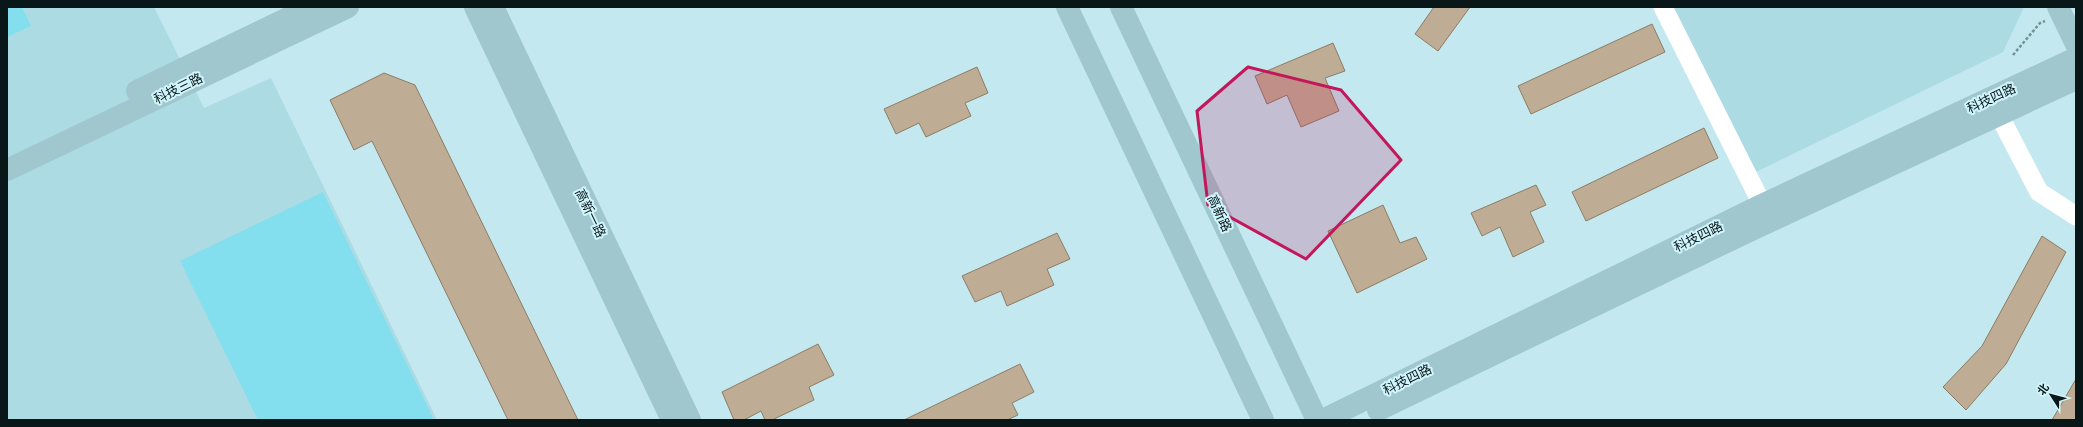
<svg xmlns="http://www.w3.org/2000/svg" width="2083" height="427" font-family="Barlow,'Noto Sans SC',sans-serif">
	<style>
		.built { fill: #addbe3 }
		.green { fill: #83deed }
		.building { fill: #bead94; stroke: #8d7c64 }
		.lines { fill: none; stroke-linecap: round; stroke-linejoin: round }
		.path { stroke: #759196; stroke-width: 2.5; stroke-dasharray: 3 2; stroke-linecap: butt }
		.street { stroke: #fff; stroke-width: 19 }
		.secondary { stroke: #9fc7cd; stroke-width: 22 }
		.marked { fill: #c2185b; fill-opacity: 0.2; stroke: #c2185b; stroke-width: 3; stroke-linejoin: round }
		.labels { text-anchor: middle; dominant-baseline: central; stroke-width: 4; stroke-linejoin: round; paint-order: stroke }
		.street-label { font-size: 13px; fill: #091719; stroke: #d0f5fc }
	</style>
	<rect width="100%" height="100%" fill="#c3e8ef"/>
	<g class="built">
		<path d="M7 7H154L204 108 271 78 437 420H7Z"/>
		<path d="M1673 7H2024L2003 52 1756 172Z"/>
	</g>
	<g class="green">
		<path d="M7 7H22L31 26 7 37Z"/>
		<path d="M323 192 434 420H258L180 261Z"/>
	</g>
	<g class="building">
		<path d="M1434 7H1470L1438 51 1415 34Z"/>
		<path d="M1652 24 1665 52 1531 114 1518 86Z"/>
		<path d="M1333 43 1345 71 1325 78 1339 111 1301 127 1287 95 1267 104 1255 76Z"/>
		<path d="M977 67 988 93 965 103 971 116 926 137 919 123 896 134 884 109Z"/>
		<path d="M384 73 415 85 578 420H508L372 141 354 150 330 100Z"/>
		<path d="M1704 128 1718 158 1586 221 1572 192Z"/>
		<path d="M1536 185 1546 205 1530 212 1544 242 1513 257 1500 227 1482 236 1471 213Z"/>
		<path d="M1383 205 1400 243 1416 237 1427 259 1357 293 1328 231Z"/>
		<path d="M1057 233 1070 259 1047 269 1054 285 1007 306 1001 291 975 302 962 276Z"/>
		<path d="M2042 236 2066 252 2006 364 1966 410 1943 387 1982 346Z"/>
		<path d="M818 344 834 375 809 387 814 400 772 420H765L761 411 744 420H734L722 392Z"/>
		<path d="M1020 364 1034 392 1012 403 1018 415 1007 420H904Z"/>
		<path d="M2076 379V420H2052Z"/>
	</g>
	<g class="lines">
		<path class="path" d="M2013 55 2040 23 2045 21"/>
		<g class="street">
			<path d="M1663 7 1769 218"/>
			<path d="M1999 115 2039 192 2076 216"/>
		</g>
		<g class="secondary">
			<path d="M475 7 672 420"/>
			<path d="M493 7 690 420"/>
			<path d="M1067 7 1263 420"/>
			<path d="M1121 7 1317 420"/>
			<path d="M2058 7 2076 44"/>
			<path d="M137 91 311 7"/>
			<path d="M7 170 348 7"/>
			<path d="M1378 410 1745 233 2076 79"/>
			<path d="M1323 420 1762 205 2076 58"/>
		</g>
	</g>
	<path class="marked" d="M1248 67 1341 90 1401 160 1306 259 1208 205 1197 111Z"/>
	<g class="labels">
		<g class="street-label">
			<text transform="translate(178 88) rotate(-26)">科技三路</text>
			<text transform="translate(1991 98) rotate(-25)">科技四路</text>
			<text transform="translate(591 213) rotate(64)">高新一路</text>
			<text transform="translate(1220 213) rotate(65)">高新路</text>
			<text transform="translate(1698 236) rotate(-26)">科技四路</text>
			<text transform="translate(1407 379) rotate(-26)">科技四路</text>
		</g>
	</g>
	<rect width="2083" height="427" fill="none" stroke="#091719" stroke-width="16"/>
	<g transform="translate(2051 395) rotate(306)" stroke="#d0f5fc" stroke-width="3" paint-order="stroke">
	<path d="M0-3L7 15L0 10L-7 15Z" fill="#091719"/>
	<text y="-6" font-size="11" font-weight="bold" text-anchor="middle" fill="#091719">北</text>
	</g>
</svg>
